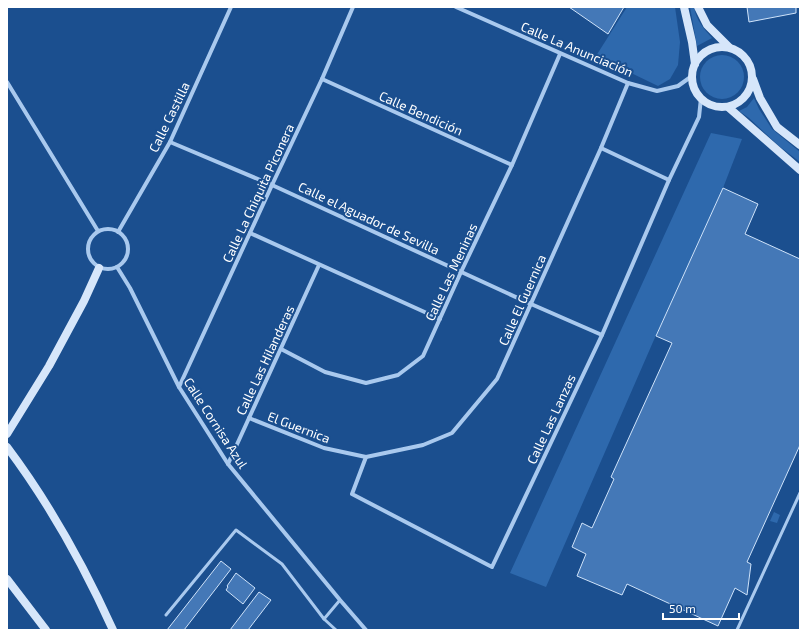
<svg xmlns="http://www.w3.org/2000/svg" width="807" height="637" font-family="'Exo 2',sans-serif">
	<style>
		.green { fill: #2e69ad }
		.building { fill: #4478b7; stroke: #cfe3fa }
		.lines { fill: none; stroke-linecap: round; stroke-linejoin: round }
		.lane { stroke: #a9c9ee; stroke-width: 3 }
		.street { stroke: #a9c9ee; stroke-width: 4 }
		.secondary { stroke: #d6e6fa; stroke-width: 8 }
		.labels { text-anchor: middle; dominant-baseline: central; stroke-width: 4; stroke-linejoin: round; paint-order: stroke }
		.street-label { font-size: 13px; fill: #fff; stroke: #1b4f8f }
	</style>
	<rect width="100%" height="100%" fill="#1b4f8f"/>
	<g class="green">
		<path d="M627 7H675L680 42 678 65 670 79 658 86 596 56Z"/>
		<path d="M690 7H694C696 20 704 29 712 38L697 46Z"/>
		<circle cx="722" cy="77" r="22"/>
		<path d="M754 98 759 109 772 129 800 152V162L779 146 749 118 739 111 747 107Z"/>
		<path d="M711 133 742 139 723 188 653 342 546 587 510 573Z"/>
		<path d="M774 512 780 515 777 523 770 521Z"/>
	</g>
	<g class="building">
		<path d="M569 7H624L608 34Z"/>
		<path d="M747 7H796V13L749 22Z"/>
		<path d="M723 188 758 204 745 234 800 259V445L747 562 751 564 747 595 735 588 718 626 627 584 622 595 577 576 586 554 572 547 582 523 592 528 614 479 611 477 672 343 656 336Z"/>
		<path d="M221 561 231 569 184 630H167Z"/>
		<path d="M236 573 255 588 243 604 226 590 228 587 227 586Z"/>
		<path d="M259 592 271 600 248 630H230Z"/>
	</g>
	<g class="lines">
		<g class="lane">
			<path d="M166 615 236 530 282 564 324 619 336 630"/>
			<path d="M324 619 340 600"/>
			<path d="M737 630 800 493"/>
		</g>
		<g class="street">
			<path d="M456 7 628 83 657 91 678 86 692 76"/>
			<path d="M322 79 512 165"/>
			<path d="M7 82 98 231"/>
			<path d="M170 142 272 185 531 304 602 335"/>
			<path d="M601 148 669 180"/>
			<circle cx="108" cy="249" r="20"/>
			<path d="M118 232 170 142 231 7"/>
			<path d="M250 233 440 319"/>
			<path d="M117 267 130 288 179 387 228 464 340 600 366 630"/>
			<path d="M281 349 325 372 366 383 398 375 423 356 461 272 512 165 560 54"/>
			<path d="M179 387 272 185 322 79 353 7"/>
			<path d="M249 418 324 448 366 457 423 445 452 433 497 379 601 148 628 83"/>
			<path d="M366 457 352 494 492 567 602 335 669 180 699 117 701 98"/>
			<path d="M228 464 319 265"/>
		</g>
		<g class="secondary">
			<path d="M684 7 692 42 695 64"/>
			<path d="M698 7 707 25 729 47"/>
			<circle cx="722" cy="77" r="30"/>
			<path d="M753 79 760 98 777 127 800 145"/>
			<path d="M728 107 800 170"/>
			<path d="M7 434 49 366 84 301 99 268"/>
			<path d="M7 447C49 503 84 566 113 630"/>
			<path d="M7 579 46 630"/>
		</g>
	</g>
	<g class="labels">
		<g class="street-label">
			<text transform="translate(577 49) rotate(23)">Calle La Anunciación</text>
			<text transform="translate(421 113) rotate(24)">Calle Bendición</text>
			<text transform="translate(169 117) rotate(-64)">Calle Castilla</text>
			<text transform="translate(258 193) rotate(-65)">Calle La Chiquita Piconera</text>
			<text transform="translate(369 218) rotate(25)">Calle el Aguador de Sevilla</text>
			<text transform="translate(451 272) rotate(-65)">Calle Las Meninas</text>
			<text transform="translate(522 300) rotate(-66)">Calle El Guernica</text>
			<text transform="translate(265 360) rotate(-65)">Calle Las Hilanderas</text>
			<text transform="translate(551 419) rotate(-65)">Calle Las Lanzas</text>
			<text transform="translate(216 423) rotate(57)">Calle Cornisa Azul</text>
			<text transform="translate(299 427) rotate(21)">El Guernica</text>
		</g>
	</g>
	<rect width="807" height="637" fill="none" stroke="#ffffff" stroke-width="16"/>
	<path d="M663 613v6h76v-6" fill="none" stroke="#ffffff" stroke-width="2"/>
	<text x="669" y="613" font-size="12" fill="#ffffff" stroke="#1b4f8f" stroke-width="3" paint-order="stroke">50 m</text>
</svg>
